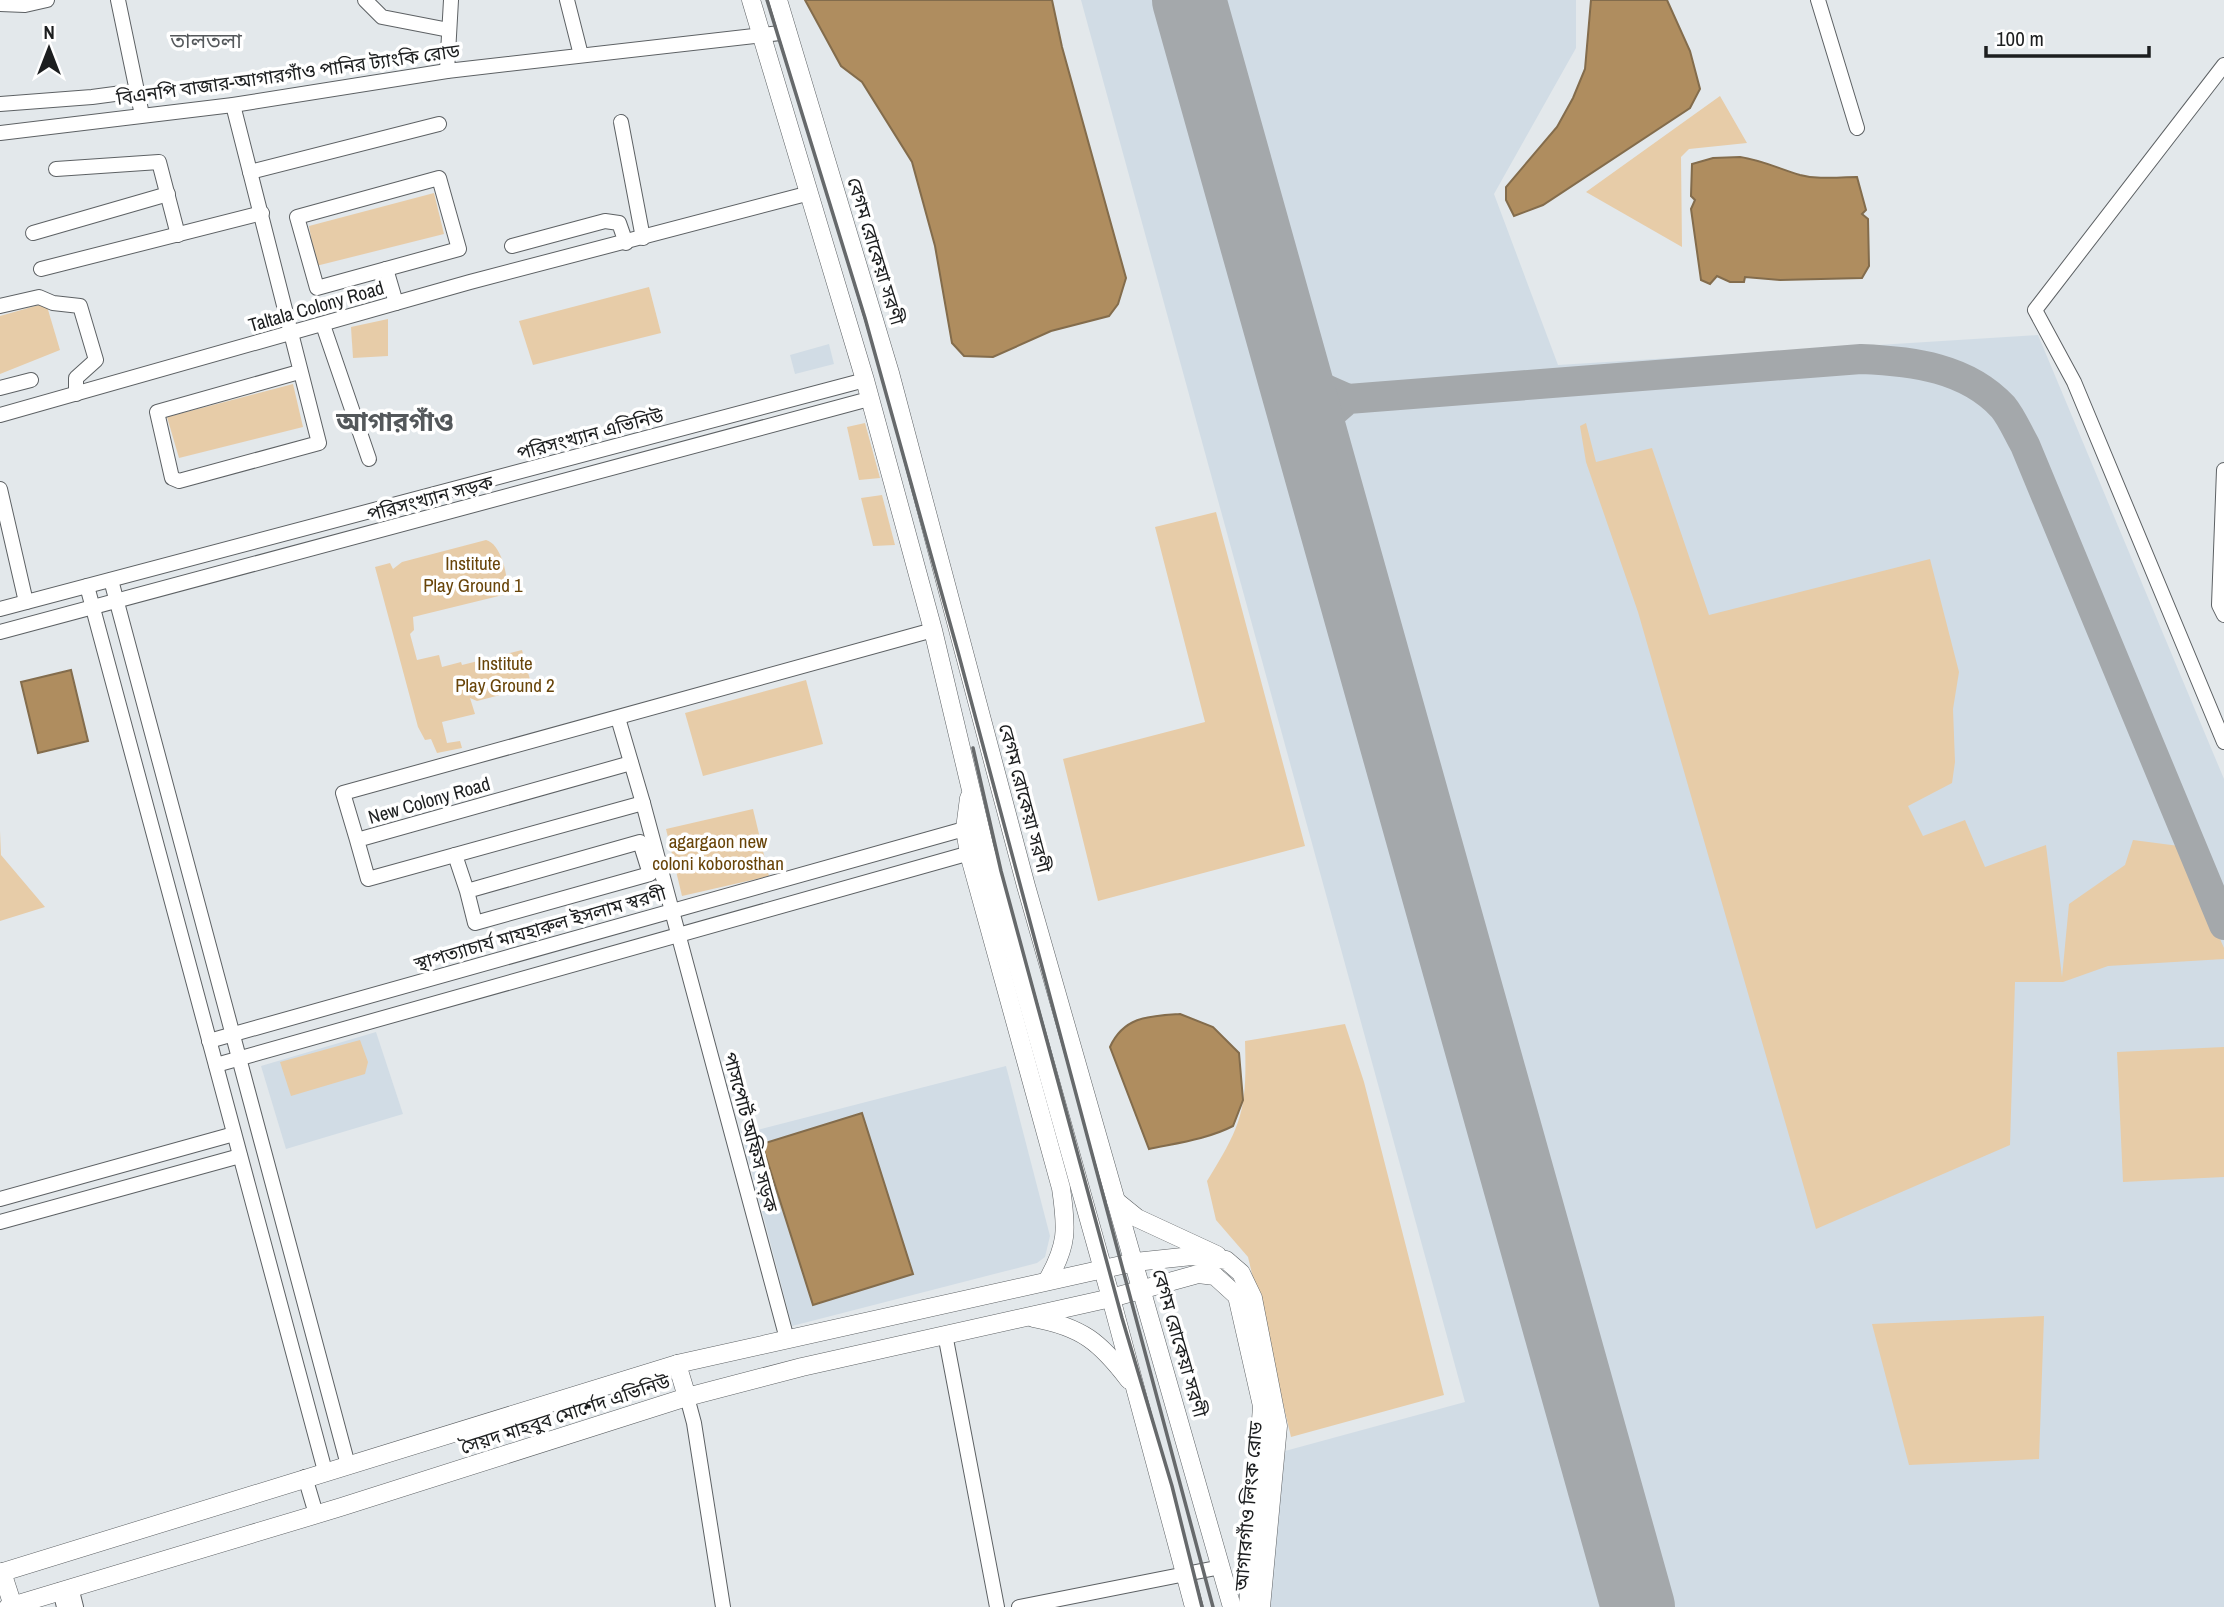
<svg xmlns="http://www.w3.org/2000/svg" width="2224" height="1607" font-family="'Archivo Narrow','Noto Sans Bengali',sans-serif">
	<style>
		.built { fill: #d1dce5 }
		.green { fill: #e7cca8 }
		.water { fill: #af8d5f; stroke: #836c4c; stroke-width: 2 }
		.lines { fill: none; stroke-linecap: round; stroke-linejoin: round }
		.taxiway { stroke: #a4a8ab; stroke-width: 30 }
		.runway { stroke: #a4a8ab; stroke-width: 74 }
		.minor-casing { stroke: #5d6164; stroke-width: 16 }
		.major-casing { stroke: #5d6164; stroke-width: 19 }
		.minor { stroke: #fff; stroke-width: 14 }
		.major { stroke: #fff; stroke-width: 18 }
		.rail { stroke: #66696b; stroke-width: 3.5 }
		.labels { text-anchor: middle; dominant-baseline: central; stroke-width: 7; stroke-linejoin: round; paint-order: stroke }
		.street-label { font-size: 19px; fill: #1c1e1f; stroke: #fff }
		.park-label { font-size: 19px; fill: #684409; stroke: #fff }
		.neighbourhood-label { font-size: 21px; fill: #54585b; stroke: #fff }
		.district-label { font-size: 26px; font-weight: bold; fill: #54585b; stroke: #fff }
	</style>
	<rect width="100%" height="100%" fill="#e3e8eb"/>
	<g class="built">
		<path d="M1081 0H1576V48L1494 194 1558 365 2038 335 2224 779V1607H1268L1285 1451 1465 1402Z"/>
		<path d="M829 344 834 364 795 374 790 355Z"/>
		<path d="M376 1032 403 1114 286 1149 261 1066Z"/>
		<path d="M1006 1066 1050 1236 1045 1257 1037 1263 792 1326 742 1134Z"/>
	</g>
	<g class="green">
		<path d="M1720 96 1747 143 1689 149 1681 157 1682 247 1586 192Z"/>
		<path d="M434 193 444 234 316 266 309 226Z"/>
		<path d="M649 287 661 333 533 365 519 321Z"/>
		<path d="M46 303 60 350 0 374V316Z"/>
		<path d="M388 319V356L353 358 351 327Z"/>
		<path d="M293 384 303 427 179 458 167 417Z"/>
		<path d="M865 423 880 478 859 480 847 427Z"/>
		<path d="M1586 423 1596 462 1652 448 1709 615 1930 559 1959 672 1953 709 1955 762 1952 783 1908 806 1923 836 1965 820 1985 867 2046 845 2062 977 2069 904 2125 865 2133 840 2179 846 2224 948V959L2108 966 2063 982H2015L2010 1145 1816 1229 1638 612 1586 462 1580 426Z"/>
		<path d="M882 495 895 545 873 546 861 498Z"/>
		<path d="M1216 512 1305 846 1098 901 1063 759 1205 722 1155 527Z"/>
		<path d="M486 540C502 544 509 579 507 594L413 617 414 630 410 634 417 660 439 655 442 667 461 662 462 665 522 650 532 687 477 701 470 698 475 714 442 722 447 743 460 741 462 748 437 753 431 739 425 740 418 727 375 567 390 563 393 569 402 562Z"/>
		<path d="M806 680 823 744 703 776 685 713Z"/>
		<path d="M753 809 769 876 682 896 666 829Z"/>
		<path d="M0 831 1 855 45 907 0 921Z"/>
		<path d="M1345 1024 1364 1082 1444 1395 1291 1437 1248 1257 1216 1220 1207 1181C1243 1123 1247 1109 1245 1041Z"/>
		<path d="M360 1040 368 1062 365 1074 291 1096 280 1062Z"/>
		<path d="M2224 1047V1177L2123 1182 2117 1052Z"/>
		<path d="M2044 1316 2039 1459 1909 1465 1872 1324Z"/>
	</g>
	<g class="water">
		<path d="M805 0H1052L1062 47 1126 278 1118 304 1109 316 1051 331 993 357 964 356 952 343 935 246 912 162 862 82 841 66Z"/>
		<path d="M1591 0H1667L1690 51 1700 89 1690 108 1543 205 1514 216 1506 200V187L1557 127 1573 98 1585 69Z"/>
		<path d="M1740 157C1761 160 1780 169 1800 175 1819 180 1838 177 1857 177L1866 210 1862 214 1868 219 1869 266 1862 278 1780 280 1745 277 1744 282H1730L1717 276 1710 284 1701 280 1691 209 1695 200 1691 196 1692 164 1713 158Z"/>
		<path d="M71 670 88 741 38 753 21 682Z"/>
		<path d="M1180 1014 1213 1027 1239 1053 1243 1100 1233 1126C1208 1139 1177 1143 1149 1149L1110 1047C1124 1016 1150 1016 1180 1014Z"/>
		<path d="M862 1113 913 1274 813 1305 762 1144Z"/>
	</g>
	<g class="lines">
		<g class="taxiway">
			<path d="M1289 360 1323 388 1348 399"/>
			<path d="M1314 448 1326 418 1348 399 1861 359C1913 361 1967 368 2003 407 2012 418 2018 433 2025 445L2224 925"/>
		</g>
		<path class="runway" d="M1189 0 1638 1607"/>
		<g class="minor-casing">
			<g id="minor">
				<path d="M118 0 142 115"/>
				<path d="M365 0 382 17 449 30"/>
				<path d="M567 0 581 55"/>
				<path d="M1818 0 1857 128"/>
				<path d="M0 4 25 5 47 0"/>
				<path d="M2224 65 2035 310 2074 382 2224 742"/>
				<path d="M447 71 451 0"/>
				<path d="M0 104 92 97 137 91"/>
				<path d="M233 105 319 443 179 481 172 478 157 412 299 372"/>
				<path d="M621 122 643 238"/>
				<path d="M0 133 233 105 447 71 789 32"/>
				<path d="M56 169 159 162 178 235"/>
				<path d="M250 172 439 124"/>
				<path d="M439 178 459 249 317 288 297 217Z"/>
				<path d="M33 233 168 194"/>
				<path d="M512 246 605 221 619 223 626 243"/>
				<path d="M41 269 262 213"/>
				<path d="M386 269 396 303"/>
				<path d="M0 306 39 297 53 303 80 306 96 360 76 378V394"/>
				<path d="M323 325 369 459"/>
				<path d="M0 388 31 380"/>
				<path d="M0 415 470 282 810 193"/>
				<path d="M2224 470 2219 605 2224 615"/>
				<path d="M0 489 26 602"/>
				<path d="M111 580 348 1465"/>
				<path d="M87 586 325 1471"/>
				<path d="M0 609 865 380"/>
				<path d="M0 632 869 399"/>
				<path d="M618 718 643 803"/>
				<path d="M455 855 467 891 640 842 650 874 475 923 467 891"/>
				<path d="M209 1041 975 826"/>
				<path d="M216 1065 977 851"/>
				<path d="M0 1199 234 1134"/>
				<path d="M0 1222 240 1156"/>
				<path d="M945 1334 997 1607"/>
				<path d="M787 1339 643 803 368 879 357 840 631 763 357 840 343 793 933 630"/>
				<path d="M687 1397 694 1423 723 1607"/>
				<path d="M305 1477 316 1514"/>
				<path d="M71 1587 76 1607"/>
				<path d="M60 1590 64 1607"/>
				<path d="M1019 1607 1221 1567"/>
			</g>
		</g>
		<g class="major-casing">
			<g id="major">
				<path d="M751 0 865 380 933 630 985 849 1111 1298 1194 1607"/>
				<path d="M778 0 890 373 1026 886 1232 1607"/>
				<path d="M969 798 965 829 969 854 1061 1188C1067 1229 1068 1245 1047 1281"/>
				<path d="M1116 1201 1137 1218 1217 1255"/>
				<path d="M1033 1318C1082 1327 1100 1342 1129 1380"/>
				<path d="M677 1364 687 1397"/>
				<path d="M2 1572 13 1606"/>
				<path d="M0 1573 677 1364 1135 1262 1192 1256 1226 1260 1241 1273 1253 1298 1278 1426 1261 1607"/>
				<path d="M8 1607 341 1507 687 1397 802 1367 1111 1298 1198 1274 1215 1276 1237 1296 1262 1406 1248 1607"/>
			</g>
		</g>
		<use href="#minor" class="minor"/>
		<use href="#major" class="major"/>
		<g class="rail">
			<path d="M767 0 865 318 958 652 1213 1607"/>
			<path d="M973 748 1001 871 1122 1318 1172 1486 1202 1607"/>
		</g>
	</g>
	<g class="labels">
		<g class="street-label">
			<text transform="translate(288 74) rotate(-8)">বিএনপি বাজার-আগারগাঁও পানির ট্যাংকি রোড</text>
			<text transform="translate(876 251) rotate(73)">বেগম রোকেয়া সরণী</text>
			<text transform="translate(316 306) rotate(-16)">Taltala Colony Road</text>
			<text transform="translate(590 434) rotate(-15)">পরিসংখ্যান এভিনিউ</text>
			<text transform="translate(430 498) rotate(-15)">পরিসংখ্যান সড়ক</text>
			<text transform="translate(1025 798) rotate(75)">বেগম রোকেয়া সরণী</text>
			<text transform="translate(429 800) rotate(-16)">New Colony Road</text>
			<text transform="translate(540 928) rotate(-16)">স্থাপত্যাচার্য মাযহারুল ইসলাম স্বরণী</text>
			<text transform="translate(751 1132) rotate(75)">পাসপোর্ট অফিস সড়ক</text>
			<text transform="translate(1180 1343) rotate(74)">বেগম রোকেয়া সরণী</text>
			<text transform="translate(565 1414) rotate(-18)">সৈয়দ মাহবুব মোর্শেদ এভিনিউ</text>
			<text transform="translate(1248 1506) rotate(-85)">আগারগাঁও লিংক রোড</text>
		</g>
		<g class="park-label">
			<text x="473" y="563">Institute<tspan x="473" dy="22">Play Ground 1</tspan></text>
			<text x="505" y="663">Institute<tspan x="505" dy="22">Play Ground 2</tspan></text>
			<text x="718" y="841">agargaon new<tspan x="718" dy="22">coloni koborosthan</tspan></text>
		</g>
		<g class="neighbourhood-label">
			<text x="206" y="40">তালতলা</text>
		</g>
		<g class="district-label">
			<text x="395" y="421">আগারগাঁও</text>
		</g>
	</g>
	<g transform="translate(49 49)" stroke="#ffffff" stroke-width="5" paint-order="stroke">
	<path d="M0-5L12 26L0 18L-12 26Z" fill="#1c1e1f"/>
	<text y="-10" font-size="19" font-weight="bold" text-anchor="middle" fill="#1c1e1f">N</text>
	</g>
	<path d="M1986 46v10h163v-10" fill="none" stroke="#1c1e1f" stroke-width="3.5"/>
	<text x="1996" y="46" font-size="21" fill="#1c1e1f" stroke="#ffffff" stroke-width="5" paint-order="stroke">100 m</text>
</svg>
